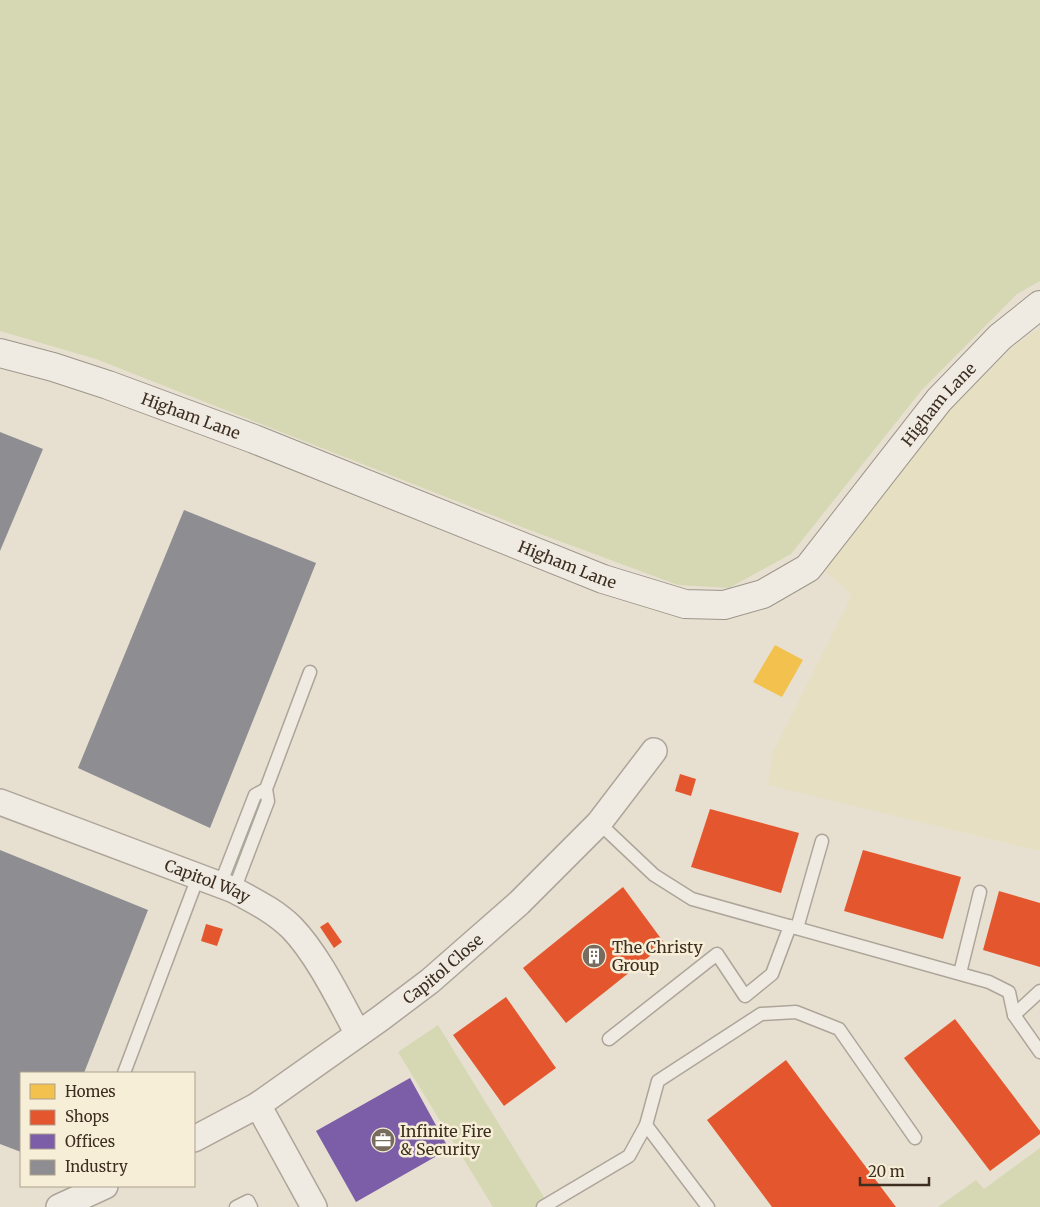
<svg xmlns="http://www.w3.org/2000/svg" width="1040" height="1207" font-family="Merriweather,serif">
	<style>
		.farmland { fill: #e6dfc2 }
		.green { fill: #d6d7b3 }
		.homes { fill: #f2c14e }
		.shops { fill: #e4572e }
		.offices { fill: #7b5ea7 }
		.industry { fill: #8d8d92 }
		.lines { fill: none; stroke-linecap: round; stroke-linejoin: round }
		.lane-casing { stroke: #ada599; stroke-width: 15 }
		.street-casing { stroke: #ada599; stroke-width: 28 }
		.secondary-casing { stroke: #9c958a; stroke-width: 30 }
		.lane { stroke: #efebe3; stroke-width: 12 }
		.street { stroke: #efebe3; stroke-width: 25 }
		.secondary { stroke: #efebe3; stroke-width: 28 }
		.labels { text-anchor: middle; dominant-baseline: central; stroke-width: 5; stroke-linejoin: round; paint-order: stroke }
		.street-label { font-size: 16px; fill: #3d2e20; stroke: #f7eed8 }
		.poi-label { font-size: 16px; fill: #3d2e20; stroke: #f7eed8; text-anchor: start }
	</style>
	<rect width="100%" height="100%" fill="#e7e0d1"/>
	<path class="farmland" d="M1040 328V851L768 785 773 752 852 595 825 571 943 417 1014 346Z"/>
	<g class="green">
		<path d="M0 0H1040V281L1017 294 921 391 791 554 729 588 678 585 527 529 96 359 0 331Z"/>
		<path d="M438 1025 550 1207H493L398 1052Z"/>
		<path d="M1040 1148V1207H938L976 1180 984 1189Z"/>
	</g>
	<path class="homes" d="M775 645 803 660 782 697 753 682Z"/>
	<g class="shops">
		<path d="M680 774 696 779 691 796 675 791Z"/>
		<path d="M710 809 799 833 781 893 691 867Z"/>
		<path d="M863 850 961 877 943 939 844 911Z"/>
		<path d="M623 887 665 944 566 1023 523 968Z"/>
		<path d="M999 891 1040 903V967L983 950Z"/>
		<path d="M328 922 342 942 334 948 320 927Z"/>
		<path d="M206 924 223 929 217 946 201 941Z"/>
		<path d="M506 997 556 1068 504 1106 453 1035Z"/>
		<path d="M955 1019 1040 1131V1134L990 1171 904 1058Z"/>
		<path d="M786 1060 826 1114 896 1207H772L707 1120Z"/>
	</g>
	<path class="offices" d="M410 1078 449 1149 356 1202 316 1131Z"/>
	<g class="industry">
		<path d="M0 432 43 449 0 551Z"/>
		<path d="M184 510 316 563 210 828 78 768Z"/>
		<path d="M0 850 148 910 84 1073H21V1152L0 1144Z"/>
	</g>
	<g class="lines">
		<g class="lane-casing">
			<g id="lane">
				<path d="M599 823 654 875 692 899 989 982 1009 992 1014 1015 1040 1052"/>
				<path d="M220 885 255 795 266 789"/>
				<path d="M234 890 268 801 266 789 310 672"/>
				<path d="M797 928 822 841"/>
				<path d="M960 973 980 892"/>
				<path d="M1014 1015 1040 991"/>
				<path d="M609 1039 717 954 745 996 772 974 790 926"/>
				<path d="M124 1073 198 877"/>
				<path d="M646 1125 708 1207"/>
				<path d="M236 1207 248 1201 251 1207"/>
				<path d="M543 1207 629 1156 646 1125 658 1081 761 1014 796 1012 839 1029 915 1138"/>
			</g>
		</g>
		<g class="street-casing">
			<g id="street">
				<path id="s1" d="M0 802 234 890C254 901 275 911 292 928 318 955 340 1001 358 1034"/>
				<path d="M258 1105 314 1207"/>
				<path id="s2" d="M194 1139 258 1105 381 1018 430 981 519 903 599 823 654 751"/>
				<path d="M59 1207 105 1186"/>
			</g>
		</g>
		<g class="secondary-casing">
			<g id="secondary">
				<path id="s3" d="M0 353 53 367 108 385 254 439 603 579 685 604 724 605 763 594 808 568 939 400 1000 337 1040 305"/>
			</g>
		</g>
		<use href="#lane" class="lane"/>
		<use href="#street" class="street"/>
		<use href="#secondary" class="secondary"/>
	</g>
	<defs>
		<g id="building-disc" transform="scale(1.25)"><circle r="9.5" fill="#786c5e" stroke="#f7eed8"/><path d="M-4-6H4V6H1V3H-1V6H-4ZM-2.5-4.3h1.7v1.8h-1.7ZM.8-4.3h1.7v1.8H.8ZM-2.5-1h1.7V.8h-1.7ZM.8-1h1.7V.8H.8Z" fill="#fff"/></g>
		<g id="office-disc" transform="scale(1.25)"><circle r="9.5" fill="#786c5e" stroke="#f7eed8"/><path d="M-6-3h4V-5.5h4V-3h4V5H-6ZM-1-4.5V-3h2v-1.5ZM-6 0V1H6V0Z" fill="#fff"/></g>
	</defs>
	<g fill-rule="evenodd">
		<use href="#building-disc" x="594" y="956"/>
		<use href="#office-disc" x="383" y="1140"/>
	</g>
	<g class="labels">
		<g class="street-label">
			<text stroke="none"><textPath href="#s3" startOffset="1071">Higham Lane</textPath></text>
			<text stroke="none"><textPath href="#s3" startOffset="201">Higham Lane</textPath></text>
			<text stroke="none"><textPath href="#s3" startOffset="606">Higham Lane</textPath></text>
			<text stroke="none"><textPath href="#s1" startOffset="222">Capitol Way</textPath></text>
			<text stroke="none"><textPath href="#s2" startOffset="302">Capitol Close</textPath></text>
		</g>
		<g class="poi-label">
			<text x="612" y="947">The Christy<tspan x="612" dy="18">Group</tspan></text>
			<text x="400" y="1131">Infinite Fire<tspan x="400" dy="18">&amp; Security</tspan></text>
		</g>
	</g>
	<rect x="20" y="1072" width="175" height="115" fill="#f7eed8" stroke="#ada18e"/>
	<rect x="30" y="1084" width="25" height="15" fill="#f2c14e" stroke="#ada18e"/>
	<text x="65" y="1097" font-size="15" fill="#3d2e20">Homes</text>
	<rect x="30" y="1110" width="25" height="15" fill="#e4572e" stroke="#ada18e"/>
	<text x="65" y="1122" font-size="15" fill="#3d2e20">Shops</text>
	<rect x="30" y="1134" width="25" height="15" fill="#7b5ea7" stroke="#ada18e"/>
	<text x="65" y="1147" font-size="15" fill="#3d2e20">Offices</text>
	<rect x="30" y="1160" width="25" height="15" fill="#8d8d92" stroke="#ada18e"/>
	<text x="65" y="1172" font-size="15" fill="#3d2e20">Industry</text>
	<path d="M860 1177v8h69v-8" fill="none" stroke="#3d2e20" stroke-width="2.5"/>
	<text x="868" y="1177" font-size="15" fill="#3d2e20" stroke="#f7eed8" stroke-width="4" paint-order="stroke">20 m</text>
</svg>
